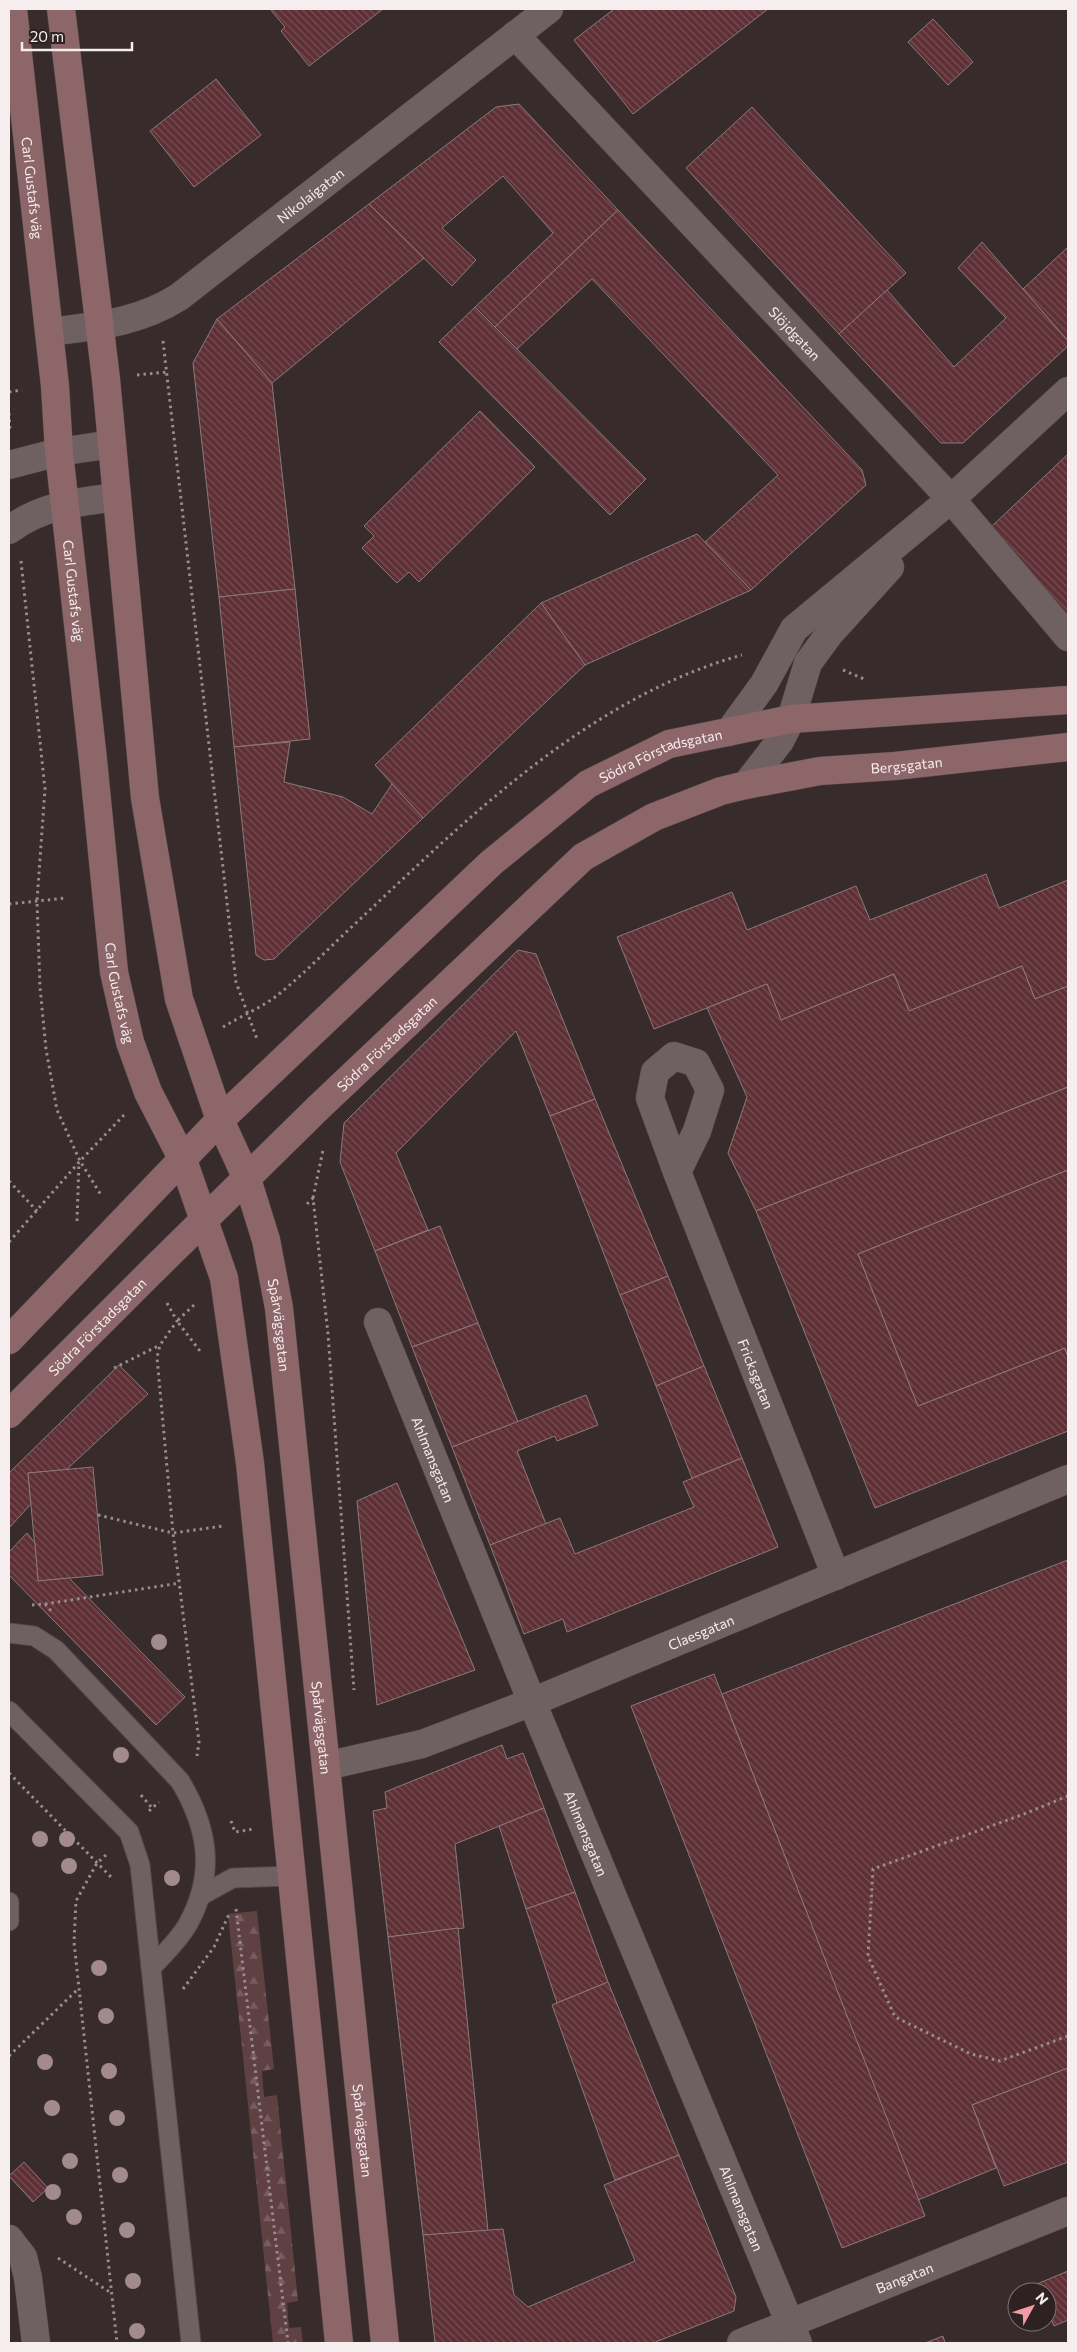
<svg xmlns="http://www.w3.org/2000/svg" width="1077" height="2352" font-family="Commissioner,sans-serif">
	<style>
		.forest { fill: url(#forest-firs) }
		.building { fill: url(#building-back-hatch); stroke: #8a7a7c }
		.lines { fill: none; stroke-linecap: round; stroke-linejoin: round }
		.lane-casing { stroke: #534749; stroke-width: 21 }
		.street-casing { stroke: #534749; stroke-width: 29 }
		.secondary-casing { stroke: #534749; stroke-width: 29 }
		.path { stroke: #988d8e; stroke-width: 3; stroke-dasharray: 2.5 4; stroke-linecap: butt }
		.lane { stroke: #6f6162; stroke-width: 19 }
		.street { stroke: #6f6162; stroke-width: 28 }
		.secondary { stroke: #8d666a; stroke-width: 28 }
		.tree { fill: #a38a8c }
		.labels { text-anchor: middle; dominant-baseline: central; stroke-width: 4.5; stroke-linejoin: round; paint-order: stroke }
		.street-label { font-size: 14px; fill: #f6edee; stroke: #2d2122 }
	</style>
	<defs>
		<pattern id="forest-firs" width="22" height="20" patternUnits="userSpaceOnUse" patternTransform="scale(1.25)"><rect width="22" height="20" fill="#5f4144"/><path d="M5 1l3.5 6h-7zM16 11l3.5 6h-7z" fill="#775d5f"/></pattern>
		<pattern id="building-back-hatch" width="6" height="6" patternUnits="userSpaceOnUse" patternTransform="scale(1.25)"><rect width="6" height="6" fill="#5e3036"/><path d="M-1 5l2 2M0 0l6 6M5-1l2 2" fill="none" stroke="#764e53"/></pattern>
	</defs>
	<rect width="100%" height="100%" fill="#372b2c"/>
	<path class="forest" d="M257 1911 274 2069 262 2071 264 2097 277 2095 298 2301 287 2303 289 2328 301 2327 303 2343H273L228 1914Z"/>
	<g class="building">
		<path d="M270 9H383L309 66 281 31 285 27Z"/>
		<path d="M614 9H768L633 114 574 40Z"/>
		<path d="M933 19 973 62 948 85 908 42Z"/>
		<path d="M216 79 261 135 194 187 150 131Z"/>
		<path d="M519 104 618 210 495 327 475 307 553 233 503 176 442 228 476 260 452 286 369 204 496 107Z"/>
		<path d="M752 107 906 273 839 334 686 168Z"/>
		<path d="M369 204 424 258 272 383 217 319Z"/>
		<path d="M618 210 862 470 866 485 751 590 705 542 778 475 592 279 517 349 495 327Z"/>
		<path d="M982 242 1068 341V346L963 443H941L839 334 887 290 954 367 1006 318 958 268Z"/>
		<path d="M1068 247V341L1023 289Z"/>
		<path d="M475 307 646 479 610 515 439 342Z"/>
		<path d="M217 319 272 383 295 589 219 597 193 363Z"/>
		<path d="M480 411 535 467 419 582 409 572 397 583 362 548 374 536 364 526Z"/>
		<path d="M1068 454V627L989 529Z"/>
		<path d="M697 534 751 590 585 665 541 603Z"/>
		<path d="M295 589 310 739 234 747 219 597Z"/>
		<path d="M541 603 585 665 423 818 375 765Z"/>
		<path d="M290 742 284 782 343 797 372 814 392 784 423 818 274 959 264 960 256 955 234 747Z"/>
		<path d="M986 874 999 908 1068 880V986L1035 999 1022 966 909 1011 894 974 781 1020 767 984 654 1029 617 937 732 892 747 930 856 886 870 920Z"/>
		<path d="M518 950 536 954 595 1099 550 1116 516 1031 396 1153 428 1230 375 1251 340 1162 344 1123Z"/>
		<path d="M1022 966 1035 999 1068 986V1087L756 1211 728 1153 747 1097 707 1008 767 984 781 1020 894 974 909 1011Z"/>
		<path d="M1068 1087V1170L858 1254 918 1406 1065 1348 1068 1357V1431L875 1508 756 1211Z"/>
		<path d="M595 1099 668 1276 620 1295 550 1116Z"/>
		<path d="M1068 1170V1357L1065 1348 918 1406 858 1254Z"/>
		<path d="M440 1226 478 1323 412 1347 375 1251Z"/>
		<path d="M668 1276 704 1366 656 1386 620 1295Z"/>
		<path d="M478 1323 518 1422 452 1447 412 1347Z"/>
		<path d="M119 1365 148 1394 66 1470 28 1473 31 1504 9 1528V1473Z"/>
		<path d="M704 1366 742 1458 692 1478 656 1386Z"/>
		<path d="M586 1395 598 1425 557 1441 555 1436 517 1451 546 1524 490 1545 452 1447Z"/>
		<path d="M742 1458 778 1547 567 1632 563 1619 524 1634 490 1545 560 1518 575 1554 694 1507 683 1482Z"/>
		<path d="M93 1467 103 1575 38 1581 28 1473Z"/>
		<path d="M397 1483 475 1670 377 1705 357 1501Z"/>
		<path d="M27 1533 35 1543 38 1581 69 1578 185 1697 156 1725 9 1575V1552Z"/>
		<path d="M1068 1560V2068L972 2105 996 2168 918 2200 722 1694Z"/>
		<path d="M714 1674 925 2216 842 2248 631 1706Z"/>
		<path d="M502 1745 507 1759 523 1753 544 1808 455 1844 464 1928 388 1937 373 1811 387 1808 385 1792Z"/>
		<path d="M544 1808 575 1892 526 1909 499 1826Z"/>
		<path d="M575 1892 608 1982 557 2003 526 1909Z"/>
		<path d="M458 1928 488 2231 423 2235 388 1937Z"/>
		<path d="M608 1982 679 2155 615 2180 552 2005Z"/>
		<path d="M1068 2068V2162L1004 2186 972 2105Z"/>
		<path d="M679 2155 736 2297 734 2311 653 2343H435L423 2235 503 2229 514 2295 528 2307 635 2261 604 2185Z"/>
		<path d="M24 2162 48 2188 33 2202 9 2176Z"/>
		<path d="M1068 2271V2320L1054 2326 1047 2309V2292H1040L1037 2284Z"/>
		<path d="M943 2336 945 2343H925Z"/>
	</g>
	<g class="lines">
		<g class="lane-casing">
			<g id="lane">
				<path d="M9 1633 34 1636 56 1650 180 1781C208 1828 216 1873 188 1924 179 1940 164 1954 151 1968"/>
				<path d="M9 1711 129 1832 140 1865 191 2343"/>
				<path d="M200 1896 233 1878 292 1876"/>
				<path d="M9 1902V1921"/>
			</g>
		</g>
		<g class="street-casing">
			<g id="street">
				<path id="s1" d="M515 35 951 499 1068 637"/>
				<path id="s2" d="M49 332C96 326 138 323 179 297L549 9"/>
				<path d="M9 465 59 452 112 444"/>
				<path d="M9 530C42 505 78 502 117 497"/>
				<path d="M729 732 764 684 794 629 951 499 1068 391"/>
				<path d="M746 785 780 741 791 719 808 663 830 633 890 567"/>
				<path id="s3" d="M677 1172 697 1131 710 1090 696 1063 674 1056 655 1072 650 1098 677 1172 836 1576"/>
				<path id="s4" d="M378 1322 532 1702 798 2343"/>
				<path id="s5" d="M326 1766 422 1744 532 1702 1068 1479"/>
				<path d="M9 2239 23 2257 28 2278 36 2343"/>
				<path id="s6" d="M741 2343 1068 2211"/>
			</g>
		</g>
		<g class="secondary-casing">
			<g id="secondary">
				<path id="s7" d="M13 9 55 386 59 452 93 760 114 972 130 1042 148 1092 183 1160 224 1278 250 1463 339 2343"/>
				<path id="s8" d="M61 9 106 379 145 798 179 999 220 1120 247 1179 266 1240 279 1308 385 2343"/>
				<path id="s9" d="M9 1340 220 1120 491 863 588 784 669 744 791 719 1068 700"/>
				<path id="s10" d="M9 1414 150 1273 318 1108 583 857 654 817 721 791 746 785 820 771 895 766 1068 747"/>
			</g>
		</g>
		<g class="path">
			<path d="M163 341 236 982 257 1039"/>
			<path d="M137 375 167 372"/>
			<path d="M9 392 22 390"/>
			<path d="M9 413 10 432"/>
			<path d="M21 561 45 789 37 901 40 987 46 1049 57 1110 80 1161 101 1195"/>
			<path d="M843 670 864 679"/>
			<path d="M9 904 66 898"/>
			<path d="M223 1027C241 1016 263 1007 279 994 306 972 331 946 357 922 470 816 589 698 742 655"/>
			<path d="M9 1181 37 1211"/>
			<path d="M313 1198 323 1150"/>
			<path d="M307 1204 313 1198 328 1334 354 1690"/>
			<path d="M77 1221 79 1162"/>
			<path d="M9 1242 80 1161 124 1115"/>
			<path d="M167 1303 177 1321 160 1345 157 1357 173 1533 199 1742 197 1756"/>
			<path d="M194 1305 177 1321 200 1351"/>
			<path d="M114 1368 160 1345"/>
			<path d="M98 1515 173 1533 223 1526"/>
			<path d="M45 1604 180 1583"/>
			<path d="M32 1605 45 1604 52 1612"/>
			<path d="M9 1773 112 1878"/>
			<path d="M141 1795 152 1808"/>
			<path d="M1068 1796 1024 1814 873 1869 868 1956 895 2017 971 2054 1000 2061 1068 2036"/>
			<path d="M149 1811 159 1802"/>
			<path d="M231 1821 235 1832 254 1829"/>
			<path d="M106 1855 97 1863 76 1901 74 1942 117 2343"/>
			<path d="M236 1909 288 2343"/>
			<path d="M183 1989 214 1947 230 1912"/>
			<path d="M9 2056 78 1989"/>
			<path d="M58 2258 111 2293"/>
		</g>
		<use href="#lane" class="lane"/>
		<use href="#street" class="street"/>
		<use href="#secondary" class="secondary"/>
	</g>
	<g class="tree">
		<circle cx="159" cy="1642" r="8"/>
		<circle cx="121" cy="1755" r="8"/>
		<circle cx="40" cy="1839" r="8"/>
		<circle cx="67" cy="1839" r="8"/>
		<circle cx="69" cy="1866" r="8"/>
		<circle cx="172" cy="1878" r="8"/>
		<circle cx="99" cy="1968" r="8"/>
		<circle cx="106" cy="2016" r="8"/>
		<circle cx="45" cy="2062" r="8"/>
		<circle cx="109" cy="2071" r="8"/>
		<circle cx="52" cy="2108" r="8"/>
		<circle cx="117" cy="2118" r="8"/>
		<circle cx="70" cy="2161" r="8"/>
		<circle cx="120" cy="2175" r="8"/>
		<circle cx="53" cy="2192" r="8"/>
		<circle cx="74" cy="2217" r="8"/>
		<circle cx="127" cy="2230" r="8"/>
		<circle cx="133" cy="2281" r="8"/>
		<circle cx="137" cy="2331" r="8"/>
	</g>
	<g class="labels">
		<g class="street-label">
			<text stroke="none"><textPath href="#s7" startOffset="180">Carl Gustafs väg</textPath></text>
			<text stroke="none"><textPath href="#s2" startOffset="302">Nikolaigatan</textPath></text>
			<text stroke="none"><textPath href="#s1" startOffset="409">Slöjdgatan</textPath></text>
			<text stroke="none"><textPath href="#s7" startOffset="585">Carl Gustafs väg</textPath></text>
			<text stroke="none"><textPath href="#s9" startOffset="882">Södra Förstadsgatan</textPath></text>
			<text stroke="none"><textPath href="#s10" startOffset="1141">Bergsgatan</textPath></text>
			<text stroke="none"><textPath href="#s7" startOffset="990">Carl Gustafs väg</textPath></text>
			<text stroke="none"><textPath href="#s10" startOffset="529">Södra Förstadsgatan</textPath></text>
			<text stroke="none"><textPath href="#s8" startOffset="1340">Spårvägsgatan</textPath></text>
			<text stroke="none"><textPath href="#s10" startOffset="124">Södra Förstadsgatan</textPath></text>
			<text stroke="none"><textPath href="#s3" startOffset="489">Fricksgatan</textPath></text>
			<text stroke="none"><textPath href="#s4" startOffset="148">Ahlmansgatan</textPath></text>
			<text stroke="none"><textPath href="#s5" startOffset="399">Claesgatan</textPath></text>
			<text stroke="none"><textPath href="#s8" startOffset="1745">Spårvägsgatan</textPath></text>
			<text stroke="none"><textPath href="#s4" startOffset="552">Ahlmansgatan</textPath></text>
			<text stroke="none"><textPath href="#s8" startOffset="2150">Spårvägsgatan</textPath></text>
			<text stroke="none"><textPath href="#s4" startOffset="958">Ahlmansgatan</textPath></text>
			<text stroke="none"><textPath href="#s6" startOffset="176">Bangatan</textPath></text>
		</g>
	</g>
	<rect width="1077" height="2352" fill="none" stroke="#f6edee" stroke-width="20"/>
	<g transform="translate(1032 2307) rotate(50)"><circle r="24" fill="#2d2122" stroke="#7d7374"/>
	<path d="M0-4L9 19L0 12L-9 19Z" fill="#f49aa5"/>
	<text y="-8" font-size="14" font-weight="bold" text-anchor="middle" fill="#f6edee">N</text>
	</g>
	<path d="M22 42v8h110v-8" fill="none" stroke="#f6edee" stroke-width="2.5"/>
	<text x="30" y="42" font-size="15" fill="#f6edee" stroke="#2d2122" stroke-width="4" paint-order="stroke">20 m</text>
</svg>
